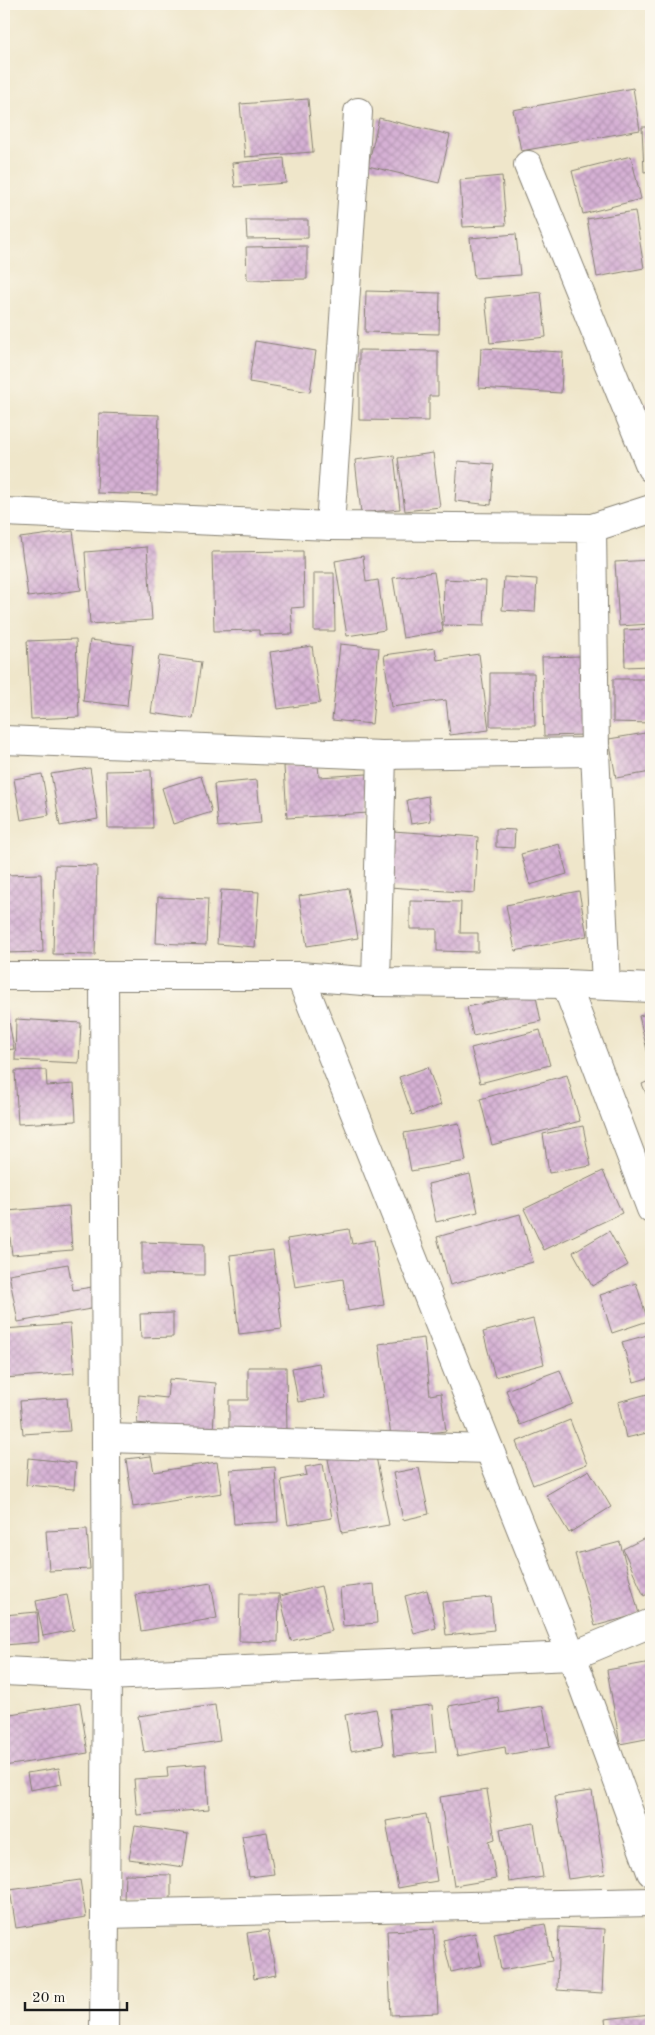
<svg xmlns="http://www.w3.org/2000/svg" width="655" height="2035" font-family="'Old Standard TT',serif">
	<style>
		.building { fill: url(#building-cross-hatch) }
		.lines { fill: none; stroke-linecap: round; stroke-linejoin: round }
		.minor-casing { stroke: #868173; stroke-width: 30 }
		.minor { stroke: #fff; stroke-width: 28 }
	</style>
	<defs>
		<pattern id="building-cross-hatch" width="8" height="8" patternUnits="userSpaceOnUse" patternTransform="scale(1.25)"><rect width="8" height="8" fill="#d5b0d4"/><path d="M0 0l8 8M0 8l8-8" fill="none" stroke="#b697b5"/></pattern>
	</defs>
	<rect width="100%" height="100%" fill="#fbf7ec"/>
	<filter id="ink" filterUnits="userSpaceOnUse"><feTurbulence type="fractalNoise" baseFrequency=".02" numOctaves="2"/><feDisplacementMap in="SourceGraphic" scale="10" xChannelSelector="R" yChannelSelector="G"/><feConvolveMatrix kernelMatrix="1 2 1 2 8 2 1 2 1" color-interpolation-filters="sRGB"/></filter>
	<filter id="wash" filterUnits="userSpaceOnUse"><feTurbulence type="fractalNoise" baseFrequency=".0096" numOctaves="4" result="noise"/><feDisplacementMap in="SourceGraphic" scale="20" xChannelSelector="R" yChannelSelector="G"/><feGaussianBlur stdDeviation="1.12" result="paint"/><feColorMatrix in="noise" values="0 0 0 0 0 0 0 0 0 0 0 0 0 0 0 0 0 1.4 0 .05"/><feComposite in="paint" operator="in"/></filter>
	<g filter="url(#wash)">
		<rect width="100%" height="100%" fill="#efe6ca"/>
		<g id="blocks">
			<g class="building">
				<path d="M633 88 640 130 521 151 513 110Z"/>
				<path d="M308 99 313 152 245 157 240 104Z"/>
				<path d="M379 118 450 135 439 183 368 166Z"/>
				<path d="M642 127H651V171L644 172Z"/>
				<path d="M631 156 641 199 583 214 572 171Z"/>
				<path d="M284 158 286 183 235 187 232 163Z"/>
				<path d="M502 176 506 225 463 227 460 180Z"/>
				<path d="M635 211 644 268 597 277 587 219Z"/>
				<path d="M246 220H308V238L247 239Z"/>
				<path d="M516 234 520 275 474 278 470 238Z"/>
				<path d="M307 246V279L247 280 246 247Z"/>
				<path d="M366 291 440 293 439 334 365 332Z"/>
				<path d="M541 292 546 337 490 343 485 298Z"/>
				<path d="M255 341 316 351 310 392 249 382Z"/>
				<path d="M481 348 563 352 561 393 479 388Z"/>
				<path d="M359 350 438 351V396H429V421L359 420Z"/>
				<path d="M651 403V428H650L645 404Z"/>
				<path d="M99 413 159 415 157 495 97 493Z"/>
				<path d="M433 453 440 507 405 511 398 458Z"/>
				<path d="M394 455 400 509 361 513 355 460Z"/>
				<path d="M458 461 494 464 491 505 455 501Z"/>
				<path d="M73 531 81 590 28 597 20 538Z"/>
				<path d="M147 547 152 620 90 624 85 552Z"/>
				<path d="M303 551 304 607 291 608 293 634 259 635V630L214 631 212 552Z"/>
				<path d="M363 556 366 582 378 580 385 630 347 636 335 561Z"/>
				<path d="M651 560V624L619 626 615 562Z"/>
				<path d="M434 572 443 631 403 638 393 578Z"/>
				<path d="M314 573H334L335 631H314Z"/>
				<path d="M504 577 537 579 535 612 502 610Z"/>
				<path d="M444 579 486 581 484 626 443 625Z"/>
				<path d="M651 629V666L625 667 624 630Z"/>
				<path d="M76 639 79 717 31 719 27 641Z"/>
				<path d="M90 640 133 645 127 706 83 701Z"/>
				<path d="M340 644 379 648 372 724 332 720Z"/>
				<path d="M312 646 320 703 278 709 270 652Z"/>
				<path d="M435 648 437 660 479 654 489 730 450 735 446 700 391 707 384 655Z"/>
				<path d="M159 656 201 662 193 719 151 713Z"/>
				<path d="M583 656 585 735 544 736 542 657Z"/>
				<path d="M490 673H534L535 726H490Z"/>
				<path d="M613 679H651V723L613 722Z"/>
				<path d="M651 732V772L616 778 609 739Z"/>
				<path d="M318 764 319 777 367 774 369 813 287 818 284 766Z"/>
				<path d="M90 768 98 819 60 826 51 774Z"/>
				<path d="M151 770 153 828H108L106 771Z"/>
				<path d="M42 774 49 815 21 820 14 779Z"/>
				<path d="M201 776 212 812 173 824 162 788Z"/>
				<path d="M257 780 261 823 218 827 214 784Z"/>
				<path d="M428 796 431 821 411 824 407 800Z"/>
				<path d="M496 829 515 830 514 848 496 847Z"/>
				<path d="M393 831 478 837 475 893 389 887Z"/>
				<path d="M559 844 567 874 530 885 521 854Z"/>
				<path d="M55 865 97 866 95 955 53 954Z"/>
				<path d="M41 874 43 952 4 953V875Z"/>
				<path d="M349 888 358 938 307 946 299 896Z"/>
				<path d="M221 890 259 892 255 947 217 944Z"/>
				<path d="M579 891 587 936 515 951 506 905Z"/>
				<path d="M158 897 208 899 206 945 156 943Z"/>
				<path d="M410 901 461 902 460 933H478V952L437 951V929H410Z"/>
				<path d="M535 992 541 1021 473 1036 467 1007Z"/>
				<path d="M7 1010 14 1049 4 1050V1011Z"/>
				<path d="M651 1013V1067L639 1016Z"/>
				<path d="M16 1019 81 1023 79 1063 15 1060Z"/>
				<path d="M540 1030 550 1065 480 1083 471 1048Z"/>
				<path d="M428 1067 441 1105 412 1115 399 1077Z"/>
				<path d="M46 1070 47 1086 74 1084 76 1121 18 1124 15 1071Z"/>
				<path d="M567 1075 580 1121 492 1145 480 1099Z"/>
				<path d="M651 1080V1105L642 1084Z"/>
				<path d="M459 1123 466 1161 411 1171 404 1133Z"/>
				<path d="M583 1126 591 1166 549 1173 543 1134Z"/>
				<path d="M603 1171 622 1213 544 1250 524 1209Z"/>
				<path d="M470 1174 478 1212 436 1222 428 1184Z"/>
				<path d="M69 1206 72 1250 12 1255 7 1211Z"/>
				<path d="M520 1214 533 1262 450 1285 437 1237Z"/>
				<path d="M349 1229 352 1244 374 1240 384 1305 348 1311 343 1279 295 1287 287 1239Z"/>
				<path d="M609 1231 628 1265 592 1286 573 1252Z"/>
				<path d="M142 1242 204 1244V1275L142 1274Z"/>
				<path d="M273 1250 282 1329 239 1334 230 1255Z"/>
				<path d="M68 1264 73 1290 92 1287 96 1308 18 1322 9 1274Z"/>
				<path d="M636 1283 648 1321 612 1333 600 1295Z"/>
				<path d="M173 1313V1337L141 1338 140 1314Z"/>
				<path d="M533 1319 544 1364 495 1377 483 1332Z"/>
				<path d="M70 1324 74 1373 4 1378V1329Z"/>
				<path d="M651 1334V1377L634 1382 622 1342Z"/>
				<path d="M424 1338 430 1395 441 1393 446 1431 391 1437 379 1344Z"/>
				<path d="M319 1363 325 1398 298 1402 292 1368Z"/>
				<path d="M248 1367H286L287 1433 229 1434V1400H248Z"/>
				<path d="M560 1370 573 1404 520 1425 506 1390Z"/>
				<path d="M169 1379 216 1383 213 1431 137 1423 139 1395 167 1398Z"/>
				<path d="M651 1393V1432L626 1438 618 1402Z"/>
				<path d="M67 1398 70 1431 23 1434 20 1401Z"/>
				<path d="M570 1420 587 1464 533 1485 516 1442Z"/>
				<path d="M375 1451 389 1525 342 1533 328 1459Z"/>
				<path d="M151 1456 154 1472 217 1462 222 1493 133 1507 126 1459Z"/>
				<path d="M28 1458 76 1463 74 1489 26 1485Z"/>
				<path d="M323 1464 332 1518 288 1525 281 1480 307 1475 305 1467Z"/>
				<path d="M275 1467 278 1522 234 1524 230 1470Z"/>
				<path d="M419 1468 429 1514 403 1520 393 1473Z"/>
				<path d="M589 1470 611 1507 569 1533 546 1495Z"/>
				<path d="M87 1529 90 1569 49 1571 46 1531Z"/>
				<path d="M651 1535V1592L644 1596 623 1549Z"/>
				<path d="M620 1542 639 1614 595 1626 575 1554Z"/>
				<path d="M211 1583 217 1618 141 1631 135 1595Z"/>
				<path d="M374 1584 377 1623 343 1626 340 1588Z"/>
				<path d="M321 1586 332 1631 291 1641 280 1596Z"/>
				<path d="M427 1590 436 1628 414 1634 405 1596Z"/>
				<path d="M240 1594H279L278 1642 239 1641Z"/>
				<path d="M67 1595 74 1630 43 1636 36 1601Z"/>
				<path d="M491 1597 494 1630 446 1635 442 1602Z"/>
				<path d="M37 1612 39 1642 5 1645 4 1615Z"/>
				<path d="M651 1662V1738L620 1744 607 1670Z"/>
				<path d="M498 1697 500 1713 543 1706 550 1747 506 1755 505 1747 457 1756 449 1706Z"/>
				<path d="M80 1703 88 1753 4 1766V1715Z"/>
				<path d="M215 1705 220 1741 144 1752 138 1716Z"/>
				<path d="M432 1705 436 1752 394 1756 390 1709Z"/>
				<path d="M376 1709 383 1745 351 1751 345 1715Z"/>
				<path d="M206 1764 209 1809 137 1815 134 1779 168 1777 167 1767Z"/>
				<path d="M59 1768 62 1784 30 1790 27 1773Z"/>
				<path d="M487 1790 495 1839 489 1841 496 1879 454 1886 440 1797Z"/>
				<path d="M592 1791 605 1874 568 1879 555 1796Z"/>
				<path d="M426 1814 437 1881 398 1888 386 1821Z"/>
				<path d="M534 1823 543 1877 509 1882 500 1829Z"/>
				<path d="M135 1826 188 1834 183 1867 129 1859Z"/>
				<path d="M267 1832 274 1874 249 1877 242 1836Z"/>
				<path d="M125 1874 171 1875V1901L124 1900Z"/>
				<path d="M80 1880 86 1917 16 1928 10 1890Z"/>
				<path d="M545 1924 552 1961 501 1970 494 1933Z"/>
				<path d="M559 1927 605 1929 602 1993 557 1990Z"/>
				<path d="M434 1929 438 2013 391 2015 387 1931Z"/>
				<path d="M268 1930 276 1975 254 1979 247 1933Z"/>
				<path d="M475 1933 482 1965 451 1972 443 1940Z"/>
				<path d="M651 2014V2031H607L605 2019Z"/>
			</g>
		</g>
	</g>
	<g filter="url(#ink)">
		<use href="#blocks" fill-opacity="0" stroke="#868173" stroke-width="1"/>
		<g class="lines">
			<g class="minor-casing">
				<g id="minor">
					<path d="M528 165 651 468"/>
					<path d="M4 512 330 526 592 528 595 752 606 985"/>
					<path d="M330 526 358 112"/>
					<path d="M592 528 651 509"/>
					<path d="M4 740 382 755 376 982"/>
					<path d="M382 755 595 752"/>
					<path d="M4 976H300L376 982 566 984 651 988"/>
					<path d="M300 976 572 1656 651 1872"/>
					<path d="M104 977 107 1676 104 2031"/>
					<path d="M566 984 651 1209"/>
					<path d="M106 1438 489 1449"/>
					<path d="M4 1671 107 1676 572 1656 651 1623"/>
					<path d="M105 1914 651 1902"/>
				</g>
			</g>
			<use href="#minor" class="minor"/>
		</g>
	</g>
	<rect width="655" height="2035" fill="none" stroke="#fbf7ec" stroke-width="20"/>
	<path d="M25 2002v8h102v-8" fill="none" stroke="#1c1c1c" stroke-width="2.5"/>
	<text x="32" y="2002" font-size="15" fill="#1c1c1c" stroke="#fbf7ec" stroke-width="4" paint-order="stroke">20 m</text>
</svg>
